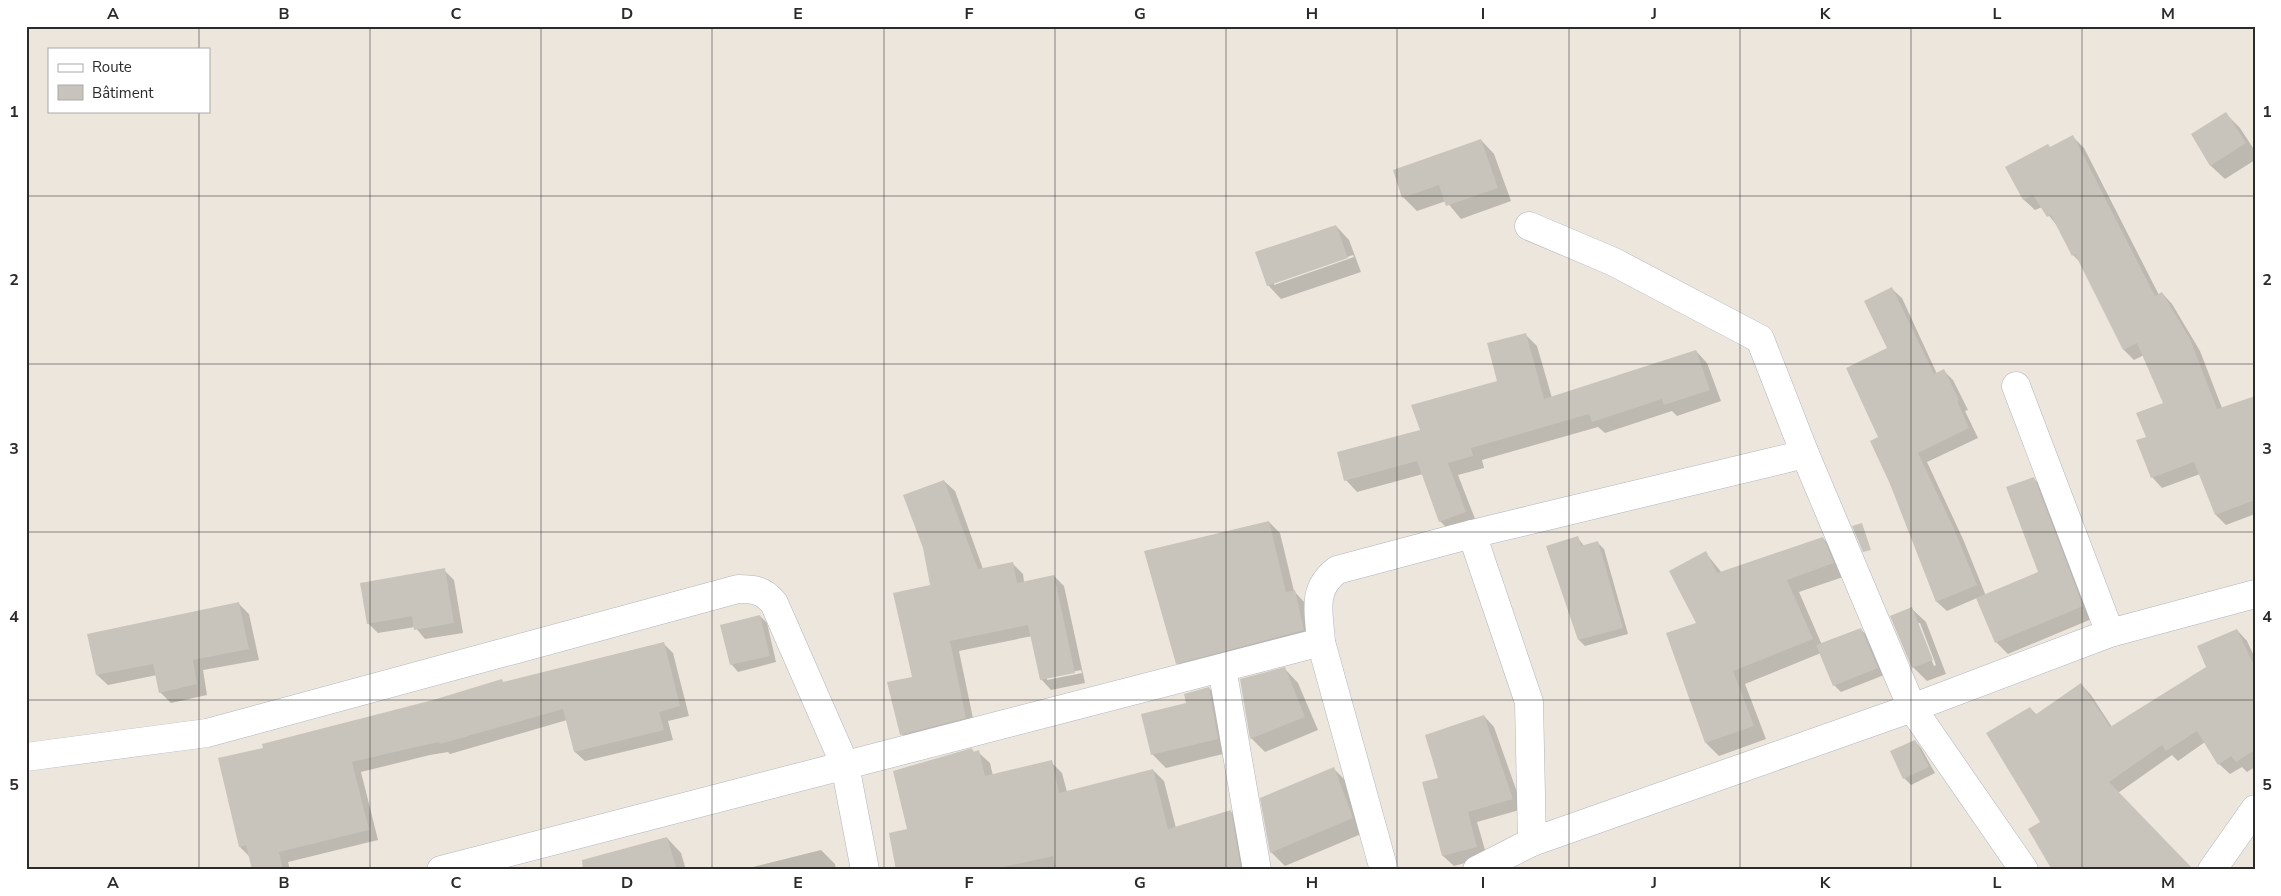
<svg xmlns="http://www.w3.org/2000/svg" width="2281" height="896" font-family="'Nunito Sans',sans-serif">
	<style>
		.shadow { fill: #0003; fill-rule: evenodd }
		.building { fill: #c9c4bb }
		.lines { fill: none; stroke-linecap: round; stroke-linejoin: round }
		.minor-casing { stroke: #b1b4bf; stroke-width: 29 }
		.minor { stroke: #fff; stroke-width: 28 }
		.grid { fill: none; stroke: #2b2b2b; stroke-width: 1; stroke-opacity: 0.55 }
		.neatline { fill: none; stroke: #2b2b2b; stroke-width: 2 }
		.grid-label { font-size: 16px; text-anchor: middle; font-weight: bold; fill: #2b2b2b }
	</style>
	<rect width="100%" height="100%" fill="#ede6dd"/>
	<g class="shadow">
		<path d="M2226 114 2240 128 2255 151V160L2225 179 2211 166 2192 135Z"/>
		<path d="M2073 137 2084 148 2159 295 2162 293 2172 304 2200 351 2222 408 2255 399V514L2226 525 2216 515 2200 474 2162 488 2152 477 2165 403 2144 355 2134 360 2124 350 2080 262 2073 255 2058 227 2042 207 2035 210 2024 200 2007 167Z"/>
		<path d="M1481 140 1494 154 1511 201 1461 219 1446 201 1417 211 1403 197Z"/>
		<path d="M1336 226 1349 240 1361 272 1281 299 1268 285ZM1353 255 1354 257 1274 285V282Z"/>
		<path d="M1892 289 1902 298 1937 374 1944 371 1953 380 1968 410 1965 411 1978 438 1927 462 1963 539 1986 596 2040 573 2034 479 2046 491 2094 618 2008 654 1996 642 1977 598 1947 611 1937 602 1891 483 1880 438Z"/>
		<path d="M1525 334 1537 346 1552 398 1696 351 1707 363 1721 401 1677 416 1672 411 1605 433 1598 427 1482 460 1484 468 1458 475 1477 524 1452 533 1440 521 1423 474 1357 492 1346 480 1498 382Z"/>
		<path d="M944 481 955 491 983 569 1012 563 1023 574 1024 582 1054 576 1064 586 1085 683 1051 690 1041 679 1032 636 959 651 975 728 912 745 902 734 931 586ZM1081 670 1082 673 1047 680V677Z"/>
		<path d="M1269 522 1280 533 1294 591 1305 603 1314 641 1188 674 1177 663Z"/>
		<path d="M1577 537 1585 547 1598 543 1604 549 1628 634 1585 646 1579 640Z"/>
		<path d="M1823 538 1835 551 1846 576 1799 592 1822 645 1861 630 1868 636 1884 675 1841 692 1834 685 1821 653 1745 684 1766 739 1719 756 1706 743 1668 634 1698 623 1705 552 1722 573Z"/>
		<path d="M444 570 454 580 463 633 425 639 415 627 378 633 368 623Z"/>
		<path d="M239 604 249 614 259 660 203 670 207 695 171 703 160 692 157 675 108 685 97 675Z"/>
		<path d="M1912 609 1926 622 1946 674 1927 681 1913 667ZM1917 623H1920L1936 665 1934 666Z"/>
		<path d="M760 616 767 623 776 662 738 672 732 665 722 626Z"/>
		<path d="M2237 630 2247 641 2255 658V767L2247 772 2242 767 2230 774 2219 764 2205 742 2178 761 2172 755 2118 793 2042 823 2030 708 2037 715 2081 684 2091 695 2112 727 2208 667Z"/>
		<path d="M663 643 673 653 689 716 668 721 673 740 585 761 575 752 567 720 450 754 448 752 430 755 361 772 378 840 288 862 290 870H253L250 857 240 847 264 749 502 681 504 683Z"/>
		<path d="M1285 669 1298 683 1318 730 1265 752 1251 738 1241 680Z"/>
		<path d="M1209 688 1223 702 1231 752 1166 768 1152 754 1188 704Z"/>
		<path d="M1484 716 1494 727 1523 809 1477 822 1487 857 1454 866 1443 856 1439 778Z"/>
		<path d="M1915 741 1921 748 1935 773 1911 785 1904 778Z"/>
		<path d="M972 750 975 753 978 752 990 763 993 776 1051 762 1062 773 1067 792 1153 770 1164 781 1176 828 1230 811 1242 822 1250 870H897L909 830Z"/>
		<path d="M1334 769 1347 782 1366 832 1285 866 1271 852Z"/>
		<path d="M667 838 681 853 686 870H608Z"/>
		<path d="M821 850 835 864 836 870H741Z"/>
	</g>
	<g class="building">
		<path d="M2226 112 2246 143 2210 166 2191 134Z"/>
		<path d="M2073 135 2155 296 2162 292 2190 339 2217 409 2255 396V500L2215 515 2194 462 2151 478 2136 440 2146 437 2136 413 2163 403 2137 343 2123 350 2075 254 2072 256 2051 215 2047 217 2033 195 2023 200 2005 167 2048 144 2050 147Z"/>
		<path d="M1481 139 1498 188 1446 206 1439 185 1402 198 1393 170Z"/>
		<path d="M1336 225 1348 258 1267 286 1255 252Z"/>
		<path d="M1892 287 1934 374 1944 369 1959 400 1957 401 1969 428 1918 453 1954 529 1977 585 1936 602 1890 484 1870 441 1878 437 1846 368 1887 348 1864 301Z"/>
		<path d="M1526 333 1544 399 1696 350 1710 390 1664 405 1662 399 1592 422 1589 414 1471 448 1473 456 1448 463 1466 512 1439 522 1417 461 1344 481 1337 452 1420 430 1411 405 1497 381 1487 343Z"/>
		<path d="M2034 477 2083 606 1995 643 1976 598 2038 572 2006 487Z"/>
		<path d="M944 480 978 569 1013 562 1017 583 1054 575 1075 673 1040 680 1028 625 950 641 966 718 900 735 887 682 912 677 893 593 930 585 923 548 903 495Z"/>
		<path d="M1269 521 1286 592 1295 590 1304 630 1176 664 1144 551Z"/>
		<path d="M1862 523 1871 550 1863 552 1852 526Z"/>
		<path d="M1578 536 1581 546 1598 541 1623 628 1578 640 1546 546Z"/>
		<path d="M1823 537 1834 563 1787 580 1813 639 1733 671 1754 726 1705 743 1666 633 1696 623 1669 571 1706 551 1717 573Z"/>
		<path d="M445 568 454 623 414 630 412 616 367 624 360 583Z"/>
		<path d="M239 602 249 649 193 660 197 684 159 693 153 664 96 675 87 634Z"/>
		<path d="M1912 607 1933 660 1912 668 1890 616Z"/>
		<path d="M760 615 770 656 730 665 720 625Z"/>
		<path d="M1861 628 1878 668 1833 686 1816 645Z"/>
		<path d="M2237 629 2255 668V750L2236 762 2231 756 2218 765 2197 731 2166 751 2162 745 2109 782 2194 870H2052L2028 829 2040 822 1986 733 2030 707 2035 715 2081 683 2110 727 2206 667 2197 646Z"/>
		<path d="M664 642 680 706 659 712 664 730 574 752 563 709 440 744 439 742 420 746 352 762 369 830 279 852 283 870H252L246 845 239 847 218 758 263 748 262 744 433 700 502 679 503 682Z"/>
		<path d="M1285 667 1305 717 1250 739 1240 679Z"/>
		<path d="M1209 687 1218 739 1151 755 1141 714 1186 703 1184 694Z"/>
		<path d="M1484 715 1513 799 1468 812 1477 847 1442 856 1422 782 1438 778 1425 735Z"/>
		<path d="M1915 740 1929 767 1903 779 1890 751Z"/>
		<path d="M972 748 973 752 979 750 985 776 1052 760 1059 793 1153 769 1168 829 1231 810 1241 870H1057L1053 856 990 870H896L889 833 907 829 893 771Z"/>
		<path d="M1334 767 1353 818 1270 853 1260 798Z"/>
		<path d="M667 837 677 870H583L582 860Z"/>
	</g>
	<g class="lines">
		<g class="minor-casing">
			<g id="minor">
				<path d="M1529 226 1614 262 1760 339 1805 454 1912 708 2024 870"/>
				<path d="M2016 386 2110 633"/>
				<path d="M1472 534 1529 702 1532 842"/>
				<path d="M1321 642C1319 612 1311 590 1337 570L1472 534 1805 454"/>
				<path d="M1222 668 1257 870"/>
				<path d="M26 757 207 733 738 589C754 589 763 590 774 603L845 765 865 870"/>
				<path d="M441 870 1321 642 1384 870"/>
				<path d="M1477 870 1532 842 1912 708 2110 633 2255 594"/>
				<path d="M2212 870 2255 809"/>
			</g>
		</g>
		<use href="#minor" class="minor"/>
	</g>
	<path class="grid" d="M199 26V49M370 26V870M541 26V870M712 26V870M884 26V870M1055 26V870M1226 26V870M1397 26V870M1569 26V870M1740 26V870M1911 26V870M2082 26V870M199 111V870M26 196H2255M26 364H2255M26 532H2255M26 700H2255"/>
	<rect width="2281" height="896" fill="none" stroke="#ffffff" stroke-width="55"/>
	<rect x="48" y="48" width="162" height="65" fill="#ffffff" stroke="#aaaaaa"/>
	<rect x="58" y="64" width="25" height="8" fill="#ffffff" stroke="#aaaaaa"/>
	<text x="92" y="72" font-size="15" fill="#2b2b2b">Route</text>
	<rect x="58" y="85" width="25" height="15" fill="#c9c4bb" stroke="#aaaaaa"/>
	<text x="92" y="98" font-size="15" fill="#2b2b2b">Bâtiment</text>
	<rect x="28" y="28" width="2226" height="840" class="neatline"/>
	<g class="grid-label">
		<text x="113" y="19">A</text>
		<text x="284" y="19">B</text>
		<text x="456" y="19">C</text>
		<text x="627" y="19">D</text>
		<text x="798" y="19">E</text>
		<text x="969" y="19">F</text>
		<text x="1140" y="19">G</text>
		<text x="1312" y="19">H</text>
		<text x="1483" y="19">I</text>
		<text x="1654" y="19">J</text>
		<text x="1825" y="19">K</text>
		<text x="1997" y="19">L</text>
		<text x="2168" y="19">M</text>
		<text x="14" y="117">1</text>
		<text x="2267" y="117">1</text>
		<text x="14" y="285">2</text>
		<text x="2267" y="285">2</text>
		<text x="14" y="454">3</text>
		<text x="2267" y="454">3</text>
		<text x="14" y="622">4</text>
		<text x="2267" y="622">4</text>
		<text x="14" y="790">5</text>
		<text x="2267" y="790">5</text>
		<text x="113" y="888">A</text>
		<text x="284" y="888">B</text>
		<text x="456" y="888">C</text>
		<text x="627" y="888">D</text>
		<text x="798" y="888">E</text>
		<text x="969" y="888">F</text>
		<text x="1140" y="888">G</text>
		<text x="1312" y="888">H</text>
		<text x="1483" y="888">I</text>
		<text x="1654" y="888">J</text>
		<text x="1825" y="888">K</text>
		<text x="1997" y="888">L</text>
		<text x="2168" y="888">M</text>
	</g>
</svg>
